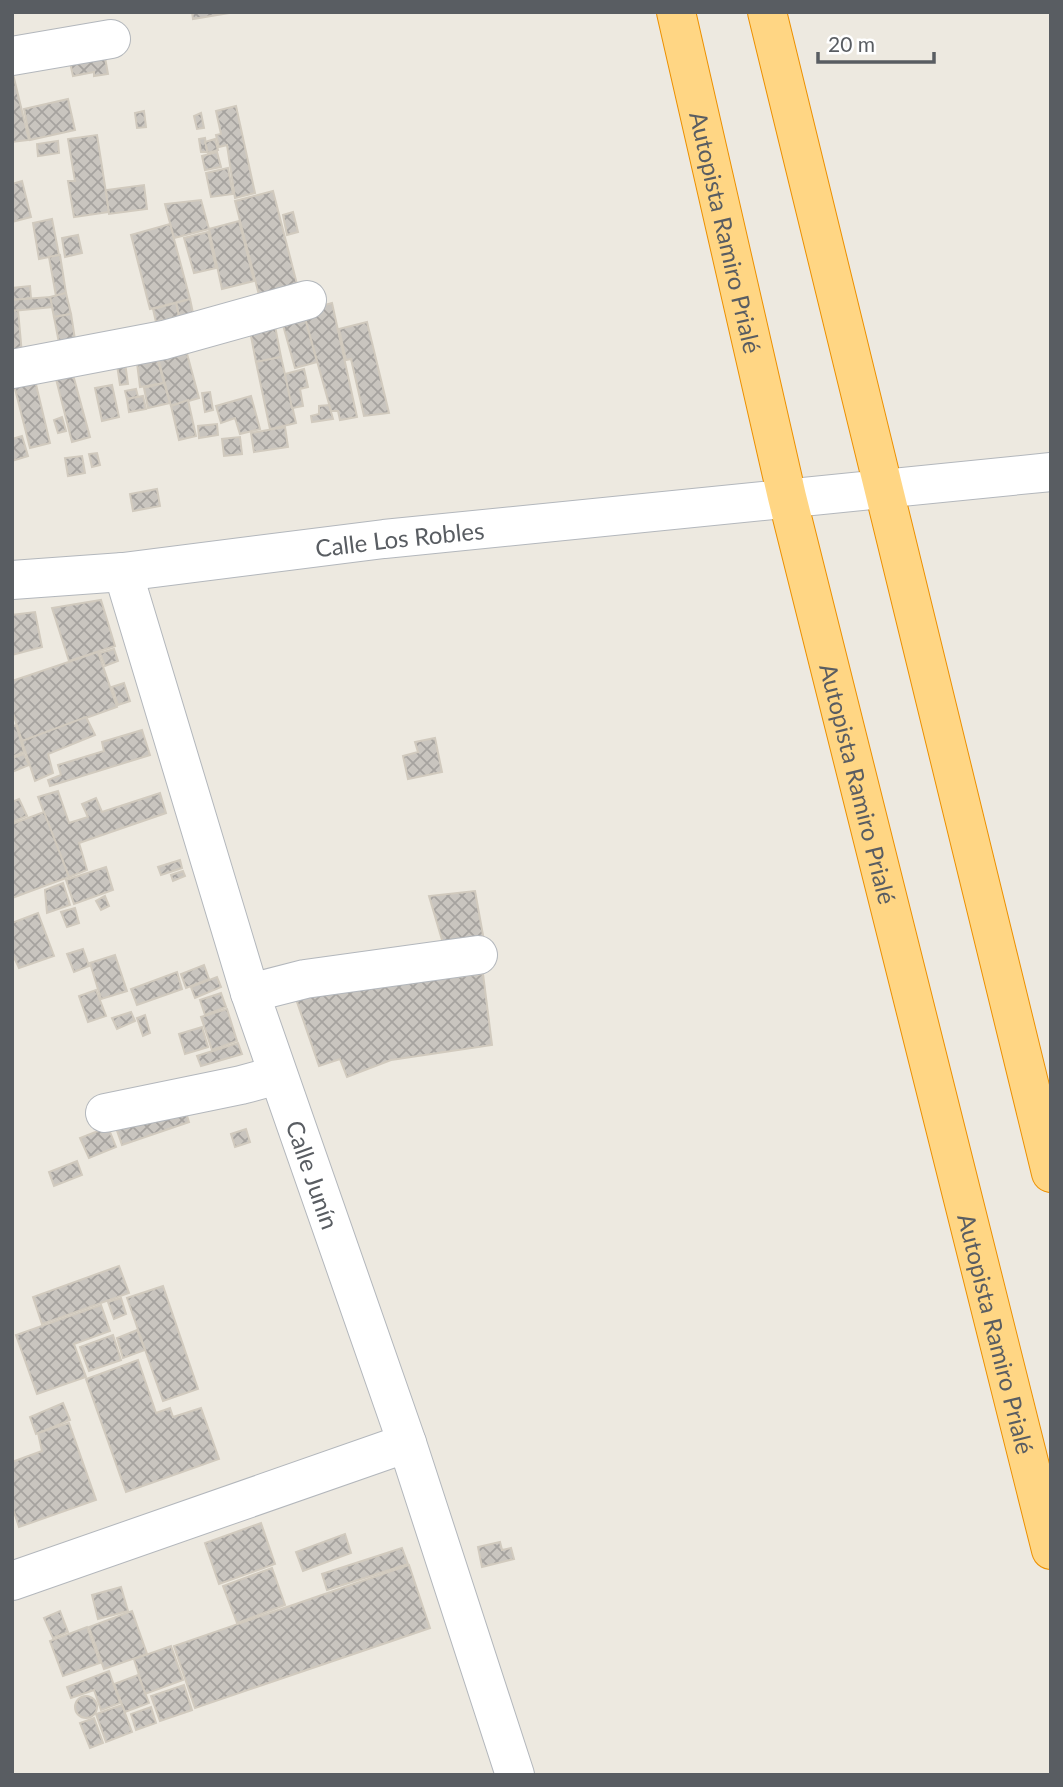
<svg xmlns="http://www.w3.org/2000/svg" width="1063" height="1787" font-family="Lato,sans-serif">
	<style>
		.building { fill: url(#building-cross-hatch); stroke: #d1cabe; stroke-width: 2 }
		.lines { fill: none; stroke-linecap: round; stroke-linejoin: round }
		.minor-casing { stroke: #b3b7bc; stroke-width: 40 }
		.highway-casing { stroke: #ec9000; stroke-width: 40 }
		.minor { stroke: #fff; stroke-width: 38 }
		.highway { stroke: #ffd684; stroke-width: 38 }
		.labels { text-anchor: middle; dominant-baseline: central; stroke-width: 5; stroke-linejoin: round; paint-order: stroke }
		.street-label { font-size: 24px; fill: #595d62; stroke: #fff }
	</style>
	<defs>
		<pattern id="building-cross-hatch" width="8" height="8" patternUnits="userSpaceOnUse" patternTransform="scale(1.75)"><rect width="8" height="8" fill="#c9c5bf"/><path d="M0 0l8 8M0 8l8-8" fill="none" stroke="#a6a39f"/></pattern>
	</defs>
	<rect width="100%" height="100%" fill="#ede9e0"/>
	<g class="building">
		<path d="M192 12H235L193 19Z"/>
		<path d="M103 47 108 74 94 76V72L73 76 68 53Z"/>
		<path d="M12 70 29 140 12 142Z"/>
		<path d="M68 99 75 130 30 140 24 109Z"/>
		<path d="M236 106 255 193 235 198 227 145 219 147 216 135 221 134 216 111Z"/>
		<path d="M144 111 146 127 137 128 135 113Z"/>
		<path d="M201 113 204 128 197 129 194 116Z"/>
		<path d="M97 135 109 212 74 217 68 181H75L68 139Z"/>
		<path d="M205 138 207 152H201L199 139Z"/>
		<path d="M215 139 218 150 208 153 205 142Z"/>
		<path d="M58 141 59 153 38 156 37 144Z"/>
		<path d="M217 152 221 167 205 170 202 156Z"/>
		<path d="M228 168 233 194 211 197 206 173Z"/>
		<path d="M22 181 31 217 12 222V184Z"/>
		<path d="M144 185 147 209 109 214 106 190Z"/>
		<path d="M273 191 298 288 260 299 235 201Z"/>
		<path d="M201 200 209 229 174 238 165 204Z"/>
		<path d="M293 212 298 232 287 235 283 215Z"/>
		<path d="M52 219 59 255 39 259 33 223Z"/>
		<path d="M239 221 254 281 222 289 209 229Z"/>
		<path d="M170 224 190 299 150 309 131 235Z"/>
		<path d="M208 232 216 268 194 273 184 238Z"/>
		<path d="M78 235 82 253 65 257 62 238Z"/>
		<path d="M60 255 66 293 56 296 49 257Z"/>
		<path d="M30 286 31 298 12 300V288Z"/>
		<path d="M66 293 71 314 54 317 50 297Z"/>
		<path d="M50 297 52 307 13 311 12 300Z"/>
		<path d="M190 299 193 313 179 316 176 303Z"/>
		<path d="M176 303 179 316 156 322 153 309Z"/>
		<path d="M332 303 357 417 340 420 338 411H331L303 311Z"/>
		<path d="M18 310 22 354 12 355V311Z"/>
		<path d="M303 311 317 362 295 368 281 318Z"/>
		<path d="M71 314 76 346 60 348 54 317Z"/>
		<path d="M367 322 389 413 364 416 351 359 346 360 339 329Z"/>
		<path d="M275 326 281 357 256 362 250 331Z"/>
		<path d="M186 350 199 398 171 406 158 358Z"/>
		<path d="M281 357 296 423 270 429 256 362Z"/>
		<path d="M158 361 164 383 140 387 137 363Z"/>
		<path d="M125 363 128 384 120 385 117 365Z"/>
		<path d="M304 369 308 387 300 389 303 406 292 408 285 374Z"/>
		<path d="M72 371 90 437 72 442 55 375Z"/>
		<path d="M34 376 50 443 30 448 13 381Z"/>
		<path d="M164 383 170 403 148 408 144 388Z"/>
		<path d="M112 385 119 417 102 421 95 388Z"/>
		<path d="M136 389 138 397 127 399 125 391Z"/>
		<path d="M210 392 213 410 205 412 202 393Z"/>
		<path d="M143 396 146 409 129 412 127 399Z"/>
		<path d="M251 396 260 429 240 434 235 418 221 423 216 406Z"/>
		<path d="M188 400 196 436 179 440 171 406Z"/>
		<path d="M329 405 333 419 312 422 311 416 319 414V406Z"/>
		<path d="M62 417 66 431 58 433 54 420Z"/>
		<path d="M217 424 218 435 199 438 198 426Z"/>
		<path d="M285 427 288 447 254 452 251 433Z"/>
		<path d="M22 436 28 456 12 461V439Z"/>
		<path d="M240 437 242 454 224 456 222 439Z"/>
		<path d="M97 453 100 465 92 467 89 454Z"/>
		<path d="M82 456 85 473 68 476 65 458Z"/>
		<path d="M157 489 160 506 133 511 130 494Z"/>
		<path d="M101 600 115 646 69 661 52 608Z"/>
		<path d="M35 612 42 647 12 655V615Z"/>
		<path d="M114 649 118 661 105 666 100 653Z"/>
		<path d="M98 652 117 707 22 741 12 710V681Z"/>
		<path d="M124 683 130 701 118 705 112 687Z"/>
		<path d="M86 717 95 735 48 754 53 773 35 781 22 741Z"/>
		<path d="M16 725 24 752 12 757V727Z"/>
		<path d="M142 730 150 755 50 786 48 780 61 775 58 765 104 751 102 742Z"/>
		<path d="M435 738 442 772 408 779 403 756 418 752 415 742Z"/>
		<path d="M24 754 29 765 12 772V758Z"/>
		<path d="M58 791 69 823 88 817 82 804 96 798 102 812 160 793 166 813 79 843 87 870 69 877 38 797Z"/>
		<path d="M19 799 27 816 12 822V802Z"/>
		<path d="M44 812 69 877 12 898V824Z"/>
		<path d="M180 860 182 868 161 875 158 867Z"/>
		<path d="M106 867 113 890 74 904 66 880Z"/>
		<path d="M183 871 185 876 173 881 171 875Z"/>
		<path d="M63 883 70 905 47 913 45 890Z"/>
		<path d="M475 891 485 946 445 950 429 896Z"/>
		<path d="M105 896 109 906 101 910 96 901Z"/>
		<path d="M75 908 79 923 67 927 61 912Z"/>
		<path d="M38 913 54 956 19 968 12 953V923Z"/>
		<path d="M83 949 89 966 74 972 67 954Z"/>
		<path d="M115 955 127 991 101 999 90 963Z"/>
		<path d="M204 965 209 979 186 988 181 974Z"/>
		<path d="M177 972 182 989 137 1005 131 989Z"/>
		<path d="M483 974 492 1045 391 1060 347 1077 340 1059 319 1066 295 996Z"/>
		<path d="M217 977 221 987 195 998 191 987Z"/>
		<path d="M96 990 106 1016 88 1022 79 996Z"/>
		<path d="M221 993 226 1007 205 1015 200 1000Z"/>
		<path d="M227 1009 237 1041 212 1050 201 1017Z"/>
		<path d="M131 1012 135 1021 117 1029 112 1018Z"/>
		<path d="M145 1015 150 1033 143 1036 137 1018Z"/>
		<path d="M202 1027 208 1047 185 1054 179 1034Z"/>
		<path d="M238 1043 242 1054 201 1066 197 1056Z"/>
		<path d="M183 1103 189 1122 122 1145 115 1125Z"/>
		<path d="M108 1127 116 1147 89 1158 80 1138Z"/>
		<path d="M246 1129 250 1142 235 1147 231 1134Z"/>
		<path d="M77 1161 82 1175 54 1186 49 1172Z"/>
		<path d="M119 1266 129 1293 42 1324 33 1297Z"/>
		<path d="M163 1286 198 1389 163 1401 127 1298Z"/>
		<path d="M121 1298 126 1314 114 1319 108 1302Z"/>
		<path d="M101 1305 110 1331 74 1344 86 1377 37 1394 16 1335Z"/>
		<path d="M137 1330 145 1350 123 1358 117 1338Z"/>
		<path d="M113 1335 121 1360 89 1371 80 1347Z"/>
		<path d="M138 1360 156 1413 170 1408 173 1417 201 1408 219 1459 126 1492 86 1379Z"/>
		<path d="M63 1403 70 1420 36 1434 30 1417Z"/>
		<path d="M69 1423 96 1500 19 1527 12 1506V1462L42 1451 38 1433Z"/>
		<path d="M261 1523 275 1564 219 1584 205 1543Z"/>
		<path d="M345 1534 351 1553 303 1571 296 1552Z"/>
		<path d="M500 1542 502 1550 511 1548 514 1559 482 1567 478 1547Z"/>
		<path d="M402 1548 408 1564 327 1590 322 1574Z"/>
		<path d="M409 1565 430 1628 195 1708 174 1646Z"/>
		<path d="M272 1568 285 1605 237 1623 223 1586Z"/>
		<path d="M121 1587 128 1611 98 1619 92 1595Z"/>
		<path d="M60 1611 68 1632 53 1638 44 1618Z"/>
		<path d="M132 1611 147 1654 104 1669 89 1627Z"/>
		<path d="M87 1627 100 1663 63 1676 50 1641Z"/>
		<path d="M171 1646 183 1680 145 1694 134 1659Z"/>
		<path d="M109 1671 120 1703 101 1710 94 1690 71 1698 67 1687Z"/>
		<path d="M138 1675 149 1703 125 1712 114 1684Z"/>
		<path d="M184 1685 192 1710 160 1721 151 1696Z"/>
		<circle cx="86" cy="1707" r="11"/>
		<path d="M122 1705 132 1732 106 1742 96 1714Z"/>
		<path d="M151 1707 156 1723 136 1730 131 1714Z"/>
		<path d="M94 1718 103 1743 90 1748 80 1723Z"/>
	</g>
	<g class="lines">
		<g class="minor-casing">
			<g id="minor">
				<path d="M12 56 111 39"/>
				<path d="M12 369 164 340 307 300"/>
				<path id="s1" d="M123 572 250 993 407 1443 515 1775"/>
				<path id="s2" d="M12 580 123 572 384 539 1051 472"/>
				<path d="M250 993 305 979 478 955"/>
				<path d="M105 1113 241 1085 278 1075"/>
				<path d="M12 1581 407 1443"/>
			</g>
		</g>
		<g class="highway-casing">
			<g id="highway">
				<path id="s3" d="M676 12 787 497 1051 1550"/>
				<path d="M767 12 1051 1173"/>
			</g>
		</g>
		<use href="#minor" class="minor"/>
		<use href="#highway" class="highway"/>
	</g>
	<g class="labels">
		<g class="street-label">
			<text stroke="none"><textPath href="#s3" startOffset="226">Autopista Ramiro Prialé</textPath></text>
			<text stroke="none"><textPath href="#s2" startOffset="390">Calle Los Robles</textPath></text>
			<text stroke="none"><textPath href="#s3" startOffset="793">Autopista Ramiro Prialé</textPath></text>
			<text stroke="none"><textPath href="#s1" startOffset="632">Calle Junín</textPath></text>
			<text stroke="none"><textPath href="#s3" startOffset="1360">Autopista Ramiro Prialé</textPath></text>
		</g>
	</g>
	<rect width="1063" height="1787" fill="none" stroke="#595d62" stroke-width="28"/>
	<path d="M818 52v10h116v-10" fill="none" stroke="#595d62" stroke-width="3.5"/>
	<text x="828" y="52" font-size="21" fill="#595d62" stroke="#ffffff" stroke-width="5" paint-order="stroke">20 m</text>
</svg>
